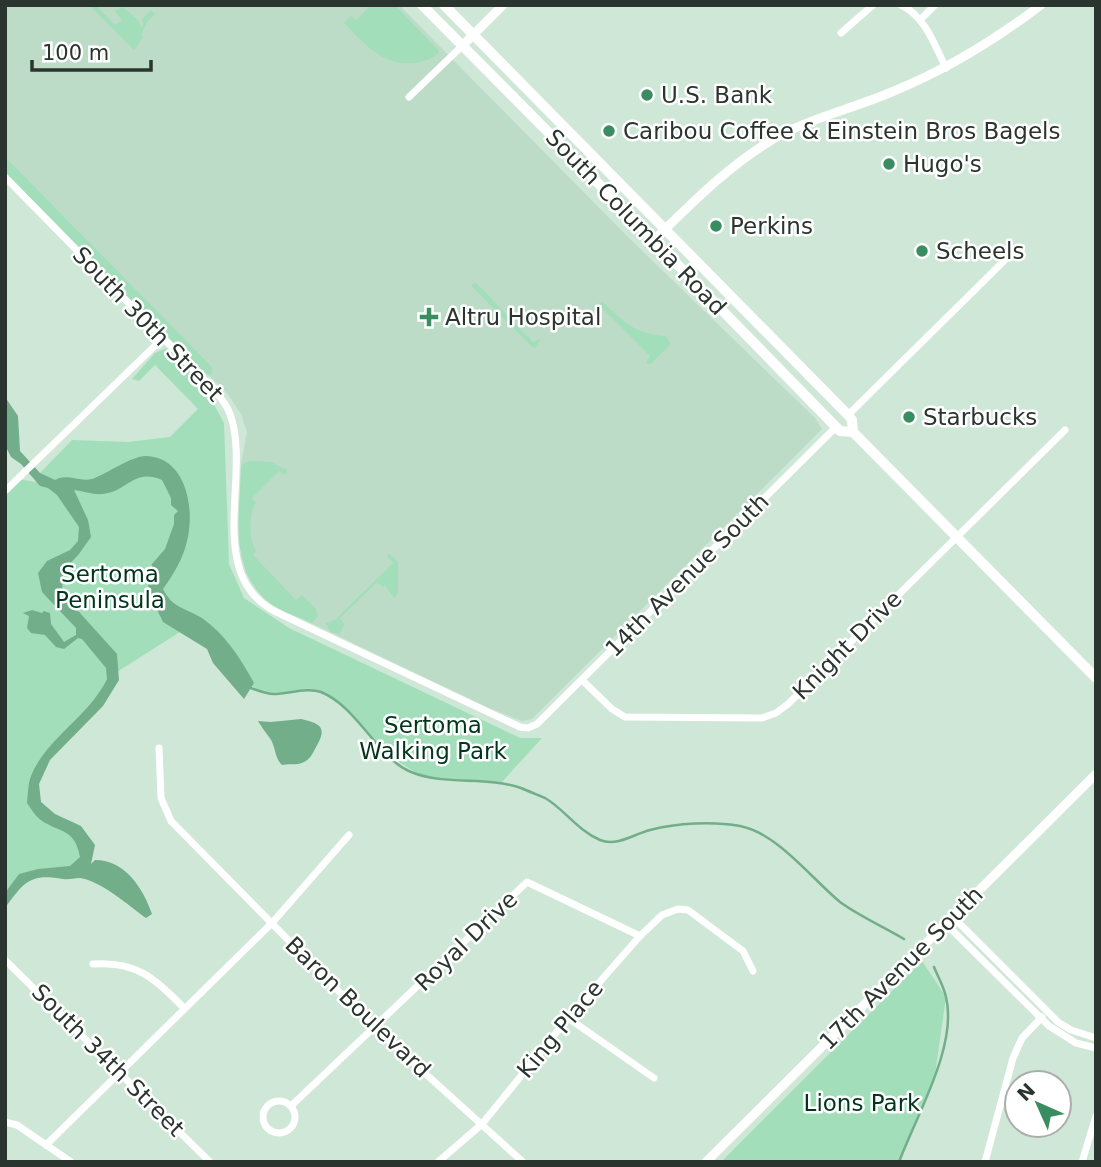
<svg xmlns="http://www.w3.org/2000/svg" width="1101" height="1167" font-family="'DejaVu Sans',sans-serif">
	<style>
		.built { fill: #bcdcc7 }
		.green { fill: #a2deb9 }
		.water { fill: #72ae89 }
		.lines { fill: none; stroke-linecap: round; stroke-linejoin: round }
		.stream { stroke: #72ae89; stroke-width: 2.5 }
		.minor { stroke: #fff; stroke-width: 7 }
		.tertiary { stroke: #fff; stroke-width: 9 }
		.secondary { stroke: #fff; stroke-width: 10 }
		.poi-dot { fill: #3a8d60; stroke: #fff; stroke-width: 2.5 }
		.labels { text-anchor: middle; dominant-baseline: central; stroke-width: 5; stroke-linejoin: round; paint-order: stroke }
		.poi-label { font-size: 23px; fill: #2b352f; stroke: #fff; text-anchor: start }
		.street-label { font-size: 23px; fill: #2b352f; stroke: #fff }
		.park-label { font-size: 23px; fill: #02351d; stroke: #fff }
	</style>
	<rect width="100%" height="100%" fill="#cfe7d7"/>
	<path class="built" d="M8 5H399L632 241 815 418 822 429 532 719 522 721 489 708 275 606 264 599 246 573 239 543 241 464 247 432 241 414 227 393 5 182V8Z"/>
	<g class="green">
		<path d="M89 5H96L115 25 120 22 121 19 115 11 123 7 137 19 141 27 143 25 142 19 151 10 155 14 147 22 141 35 143 37 134 50Z"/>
		<path d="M365 5H395L439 51V53C432 59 423 62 413 63 382 66 364 43 344 23L351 16 356 20 368 8Z"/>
		<path d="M5 157 212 367V374L207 375 203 372 5 173Z"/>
		<path d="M475 282 533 342 541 339 535 348 531 346 471 286Z"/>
		<path d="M603 302C623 322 637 335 666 336L670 343 669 346 651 364 646 363 650 356 601 307 595 311V305Z"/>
		<path d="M167 348 213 395 210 397 224 423 229 564 244 598 289 628 520 738H542L501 783 433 779 415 772 388 755 353 716 334 699 318 691 263 693 226 669 194 623 117 672 44 757 34 800 89 844 84 868C43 872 31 870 5 905V491L17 479 55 485 40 473 72 440 128 442 170 437 198 409 155 365 139 381 132 379 155 353Z"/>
		<path d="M249 461 271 462 287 470V473L284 475 279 471 252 498 256 503C248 513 249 541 256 551L253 555 296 600 302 595 316 609 318 616 312 623C296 616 276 610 264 598 229 565 240 511 241 468L243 464Z"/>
		<path d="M389 553 398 562V593L394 598 385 585 383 587 377 582 340 618 344 624 340 634 330 632 326 623 335 620 393 563 387 556Z"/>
		<path d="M922 961 946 997 934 1082 899 1162H721Z"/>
	</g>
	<g class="water">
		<path d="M5 397 18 416 20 451 40 473 55 480C67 473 79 482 92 479 107 474 131 456 146 456 187 457 195 510 187 541 183 559 173 575 163 589 172 608 186 608 202 618 225 634 241 659 254 683L244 699 213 663 207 649 163 622 152 599 148 585 152 564 165 549 174 524V515L178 511 171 505V498L162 480C133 468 129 491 103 494 94 495 83 491 74 490L88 520 91 537 79 554 63 571 62 593 117 654 119 680 103 706 50 760 39 784 41 802 55 814 81 826 95 845 91 864 95 860C125 860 143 888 152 914L146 918C128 905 101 881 80 878 74 878 69 880 63 879 30 873 24 882 5 908V893L19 874 38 869 70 866 80 857C75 829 61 833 42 821 36 817 31 809 27 803 28 794 28 784 31 776 45 740 90 715 107 679L106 668 82 639 78 638 64 649 56 647 45 635 31 633 27 628 29 616 23 613 32 610 42 613 44 611 50 613 51 624 64 642 76 635V628L42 592 38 573 47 561 70 550 78 541 79 527 57 495 48 488 40 486 21 464 11 457 5 445Z"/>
		<path d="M301 719C325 724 326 730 315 749 312 755 309 760 304 762 296 766 289 763 282 765 274 758 276 745 269 737 265 731 262 728 258 721L271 722Z"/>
	</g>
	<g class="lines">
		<g class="stream">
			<path d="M248 687C257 690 265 694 274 694 288 694 307 687 321 692 358 707 378 759 411 772 446 786 485 776 521 788 528 791 538 795 545 798 563 808 577 830 600 840 617 847 634 834 650 830 677 823 713 821 740 826 777 833 811 878 840 902 859 916 884 927 904 939"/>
			<path d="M899 1162C916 1116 958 1046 946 997 944 987 938 977 934 967"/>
		</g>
		<g class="minor">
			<path d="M901 5C925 16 935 46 946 68"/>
			<path d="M920 20 935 5"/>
			<path d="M841 33 873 5"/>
			<path d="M409 97 462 46"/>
			<path d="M5 177 215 391C221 398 227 405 230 414 252 473 204 573 274 611L520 727 528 728 537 724 836 427"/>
			<path d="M848 415 1013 252"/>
			<path d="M5 491 164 337"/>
			<path d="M582 680 612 709 625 717 762 718 776 713 788 704 1065 430"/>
			<path d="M159 748 161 798 171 821 375 1028 523 1162"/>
			<path d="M953 917 1058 1022 1071 1030 1096 1038"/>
			<path d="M946 924 1049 1026 1076 1043 1096 1048"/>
			<path d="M5 960 210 1162"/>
			<path d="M93 964C136 961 155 978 184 1008"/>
			<path d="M568 1018 654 1078"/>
			<circle cx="279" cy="1117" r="16"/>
			<path d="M291 1106 527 882 640 936"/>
			<path d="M5 1122 17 1125 71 1162"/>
			<path d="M46 1145 272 923 349 835"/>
			<path d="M438 1162 482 1124 568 1018 640 936 662 915 678 909 688 910 743 951 753 971"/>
			<path d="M985 1162 1013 1058 1022 1038 1042 1017"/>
			<path d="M1082 1162 1096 1116"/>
		</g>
		<g class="tertiary">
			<path d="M462 46 503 5"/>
			<path d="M653 241C692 203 729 165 775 138 813 117 855 108 894 91 948 69 995 40 1041 5"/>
			<path d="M706 1162 1096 774"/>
		</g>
		<g class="secondary">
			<path d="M422 5 555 139 836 427 840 431 853 432 1096 678"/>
			<path d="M444 5 848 415 852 420 853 432"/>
		</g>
	</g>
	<g class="poi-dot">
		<circle cx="647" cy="95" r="7"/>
		<circle cx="609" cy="131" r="7"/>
		<circle cx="889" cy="164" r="7"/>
		<circle cx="716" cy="226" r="7"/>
		<circle cx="922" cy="251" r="7"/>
		<path d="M425.5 306.5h7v7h7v7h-7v7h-7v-7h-7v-7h7z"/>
		<circle cx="909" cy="417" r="7"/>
	</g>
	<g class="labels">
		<g class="poi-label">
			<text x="661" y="95">U.S. Bank</text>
			<text x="623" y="131">Caribou Coffee &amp; Einstein Bros Bagels</text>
			<text x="903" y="164">Hugo's</text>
			<text x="730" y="226">Perkins</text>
			<text x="936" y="251">Scheels</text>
			<text x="445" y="317">Altru Hospital</text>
			<text x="923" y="417">Starbucks</text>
		</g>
		<g class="street-label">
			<text transform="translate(636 222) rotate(46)">South Columbia Road</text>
			<text transform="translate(148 324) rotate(46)">South 30th Street</text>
			<text transform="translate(687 575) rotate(-45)">14th Avenue South</text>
			<text transform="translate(847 645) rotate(-45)">Knight Drive</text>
			<text transform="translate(466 941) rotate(-44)">Royal Drive</text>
			<text transform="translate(901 968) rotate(-45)">17th Avenue South</text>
			<text transform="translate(358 1007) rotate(44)">Baron Boulevard</text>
			<text transform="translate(560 1029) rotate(-50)">King Place</text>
			<text transform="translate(108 1060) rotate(45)">South 34th Street</text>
		</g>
		<g class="park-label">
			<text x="110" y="574">Sertoma<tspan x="110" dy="26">Peninsula</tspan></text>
			<text x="433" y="725">Sertoma<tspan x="433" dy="26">Walking Park</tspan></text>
			<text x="862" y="1103">Lions Park</text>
		</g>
	</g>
	<rect width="1101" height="1167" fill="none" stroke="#2b352f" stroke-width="14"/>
	<g transform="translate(1038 1104) rotate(315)"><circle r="33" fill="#ffffff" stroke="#aaaeac" stroke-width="2"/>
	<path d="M0-5L12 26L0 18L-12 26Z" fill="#3a8d60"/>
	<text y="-10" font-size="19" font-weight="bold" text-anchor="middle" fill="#2b352f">N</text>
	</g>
	<path d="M32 60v10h119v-10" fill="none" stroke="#2b352f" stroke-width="3.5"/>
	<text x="42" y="60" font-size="21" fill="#2b352f" stroke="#ffffff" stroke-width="5" paint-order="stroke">100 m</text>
</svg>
